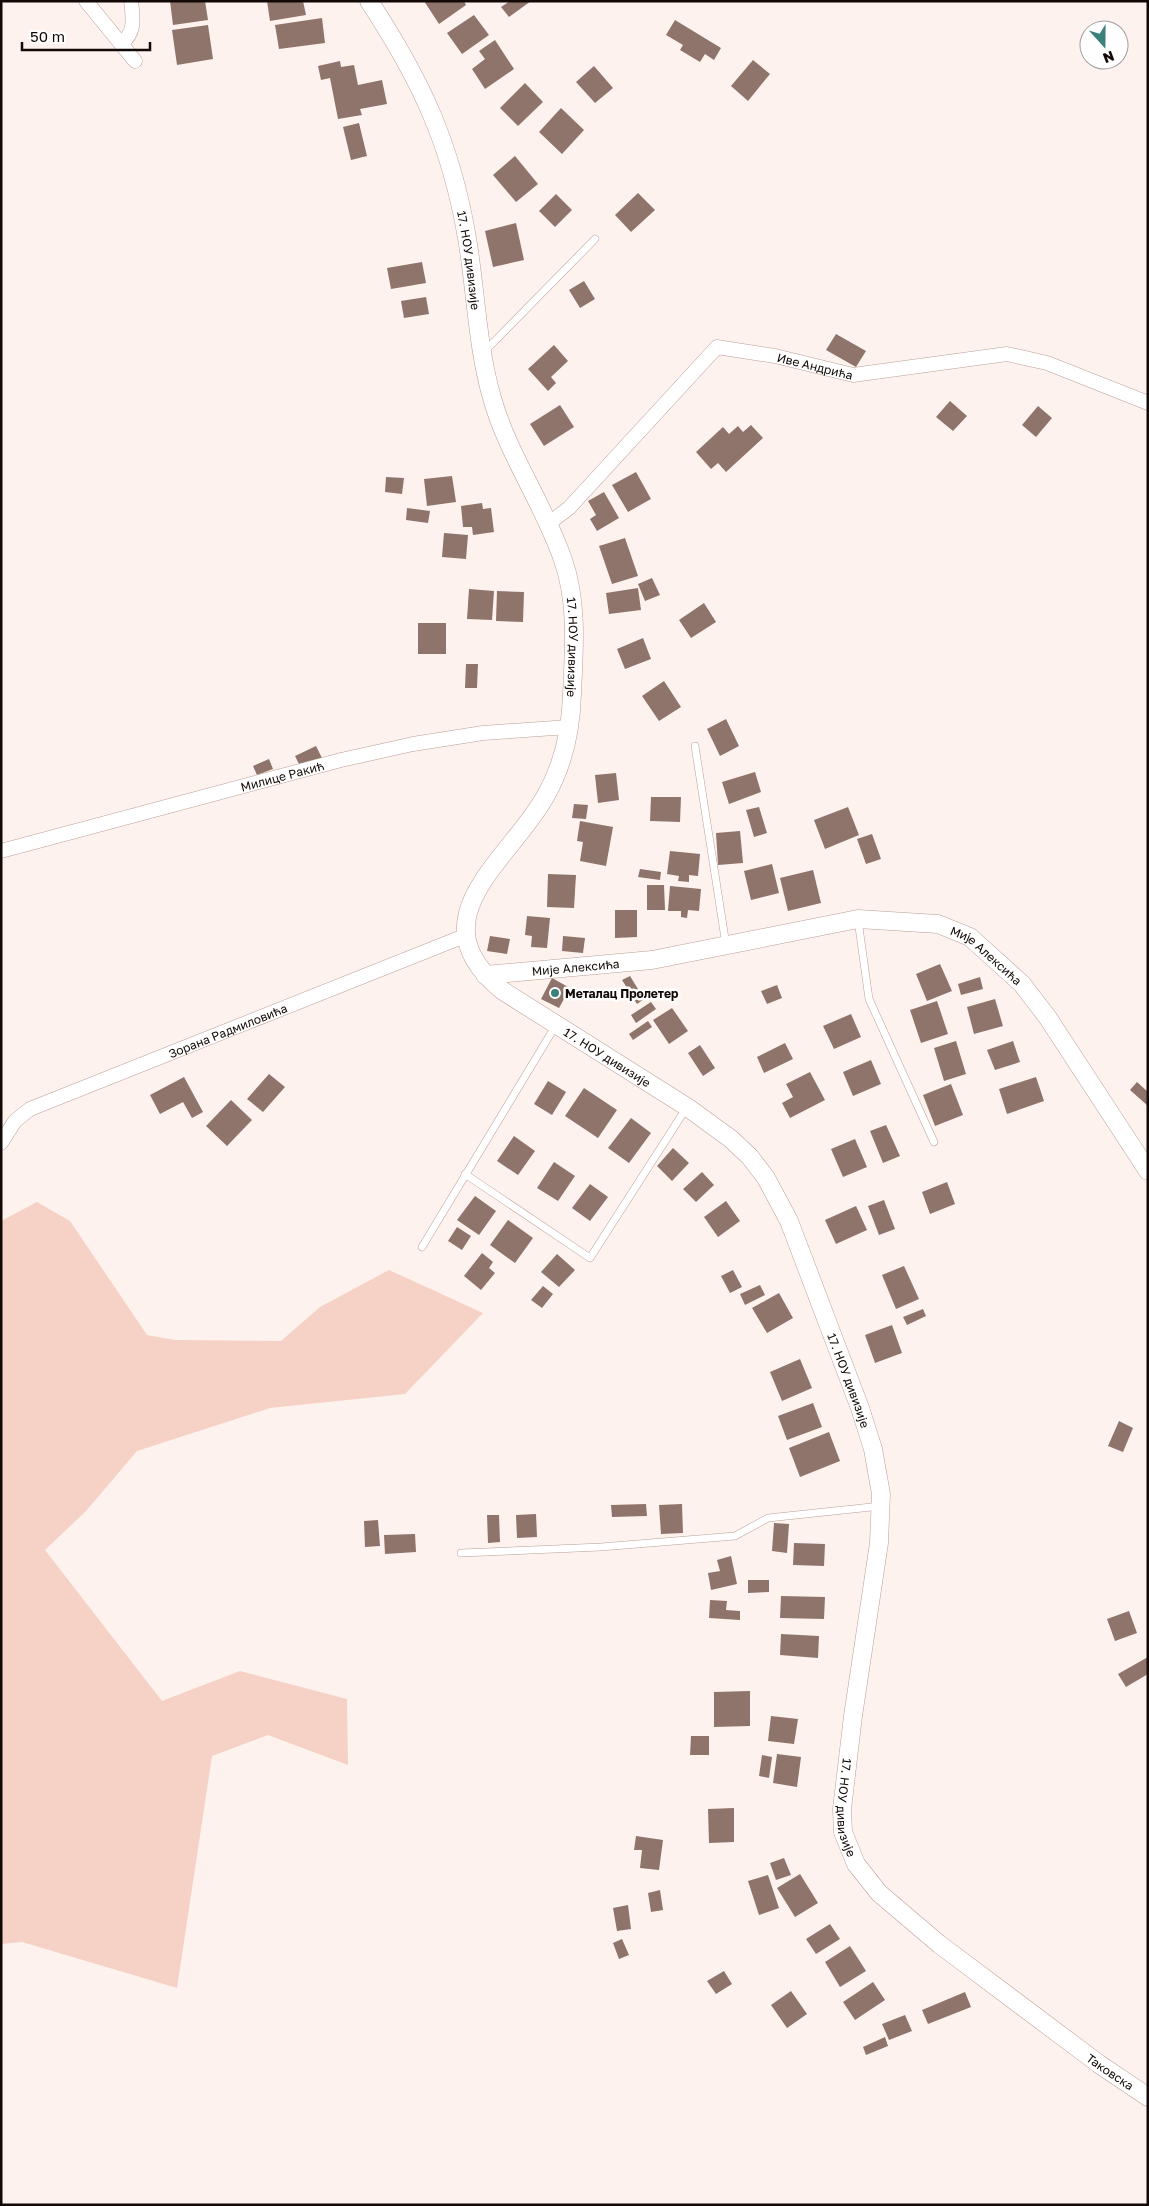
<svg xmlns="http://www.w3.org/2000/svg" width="1149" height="2206" font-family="'Golos Text',sans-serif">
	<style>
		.green { fill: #f6d1c5 }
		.building { fill: #8e746b }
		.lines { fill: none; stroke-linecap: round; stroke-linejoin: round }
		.service-casing { stroke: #bb9f96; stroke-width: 8 }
		.minor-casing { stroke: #bb9f96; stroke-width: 15 }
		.tertiary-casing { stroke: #bb9f96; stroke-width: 19 }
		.service { stroke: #fff; stroke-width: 7 }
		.minor { stroke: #fff; stroke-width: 14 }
		.tertiary { stroke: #fff; stroke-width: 18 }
		.poi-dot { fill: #3a817c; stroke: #fff; stroke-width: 2 }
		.labels { text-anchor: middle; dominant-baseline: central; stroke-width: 5; stroke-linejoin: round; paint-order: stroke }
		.street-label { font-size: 12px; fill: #120906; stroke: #fff }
		.poi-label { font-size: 12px; font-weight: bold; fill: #120906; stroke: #fff; text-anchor: start }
	</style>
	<rect width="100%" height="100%" fill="#fef2ee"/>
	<path class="green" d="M37 1202 70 1221 147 1335 175 1340 281 1341 320 1307 389 1270 483 1313 405 1394 270 1408 137 1451 86 1511 45 1550 162 1701 240 1671 347 1699 348 1765 268 1735 212 1756 177 1988 22 1942 1 1944V1221Z"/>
	<g class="building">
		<path d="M170 1H205L208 20 173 25Z"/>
		<path d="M267 1H303L306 15 270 21Z"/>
		<path d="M424 1H464L466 5 439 24Z"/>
		<path d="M510 1H531L509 17 501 7Z"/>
		<path d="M474 15 489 35 462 54 447 33Z"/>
		<path d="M322 18 325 43 279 49 275 25Z"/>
		<path d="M675 20 721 48 714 60 705 54 700 62 680 50 683 45 666 35Z"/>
		<path d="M208 25 213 59 177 65 172 30Z"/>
		<path d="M495 40 514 69 485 89 472 69 485 59 479 51Z"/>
		<path d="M753 60 770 74 748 101 731 86Z"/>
		<path d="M340 61 341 67 354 65 358 85 382 80 387 104 360 109 362 115 338 119 330 78 321 80 318 66Z"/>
		<path d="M594 66 613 88 595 103 576 82Z"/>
		<path d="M525 83 543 102 518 126 500 108Z"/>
		<path d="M561 108 584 130 562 154 539 132Z"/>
		<path d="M359 123 367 156 351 160 343 127Z"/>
		<path d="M515 156 538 184 516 202 493 175Z"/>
		<path d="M638 193 655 210 631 232 615 215Z"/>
		<path d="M556 194 572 210 555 227 539 211Z"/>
		<path d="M516 223 524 260 493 267 485 231Z"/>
		<path d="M422 262 426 283 391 289 387 268Z"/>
		<path d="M584 281 595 299 580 308 569 290Z"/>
		<path d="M426 297 429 314 404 318 401 301Z"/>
		<path d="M836 334 866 351 856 367 826 350Z"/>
		<path d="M554 345 568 361 551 377 556 383 548 391 528 369Z"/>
		<path d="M950 401 967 416 953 431 936 417Z"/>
		<path d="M560 405 574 427 544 446 530 424Z"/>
		<path d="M1038 406 1052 418 1036 437 1022 425Z"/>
		<path d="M751 425 763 438 726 472 718 463 711 469 696 452 723 427 729 434 738 426 743 432Z"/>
		<path d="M636 472 651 499 628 512 612 485Z"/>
		<path d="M452 476 456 502 427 506 424 479Z"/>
		<path d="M386 477 404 478 402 494 385 492Z"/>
		<path d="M604 492 619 518 597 531 590 519 596 515 588 501Z"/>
		<path d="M482 503 483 509 491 508 494 532 473 535 472 527H463L461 506Z"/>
		<path d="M407 508 430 511 428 523 406 520Z"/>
		<path d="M444 533 468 535 466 559 442 557Z"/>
		<path d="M625 538 638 576 612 584 599 546Z"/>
		<path d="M652 578 660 595 645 601 638 584Z"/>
		<path d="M638 588 641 610 609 614 606 593Z"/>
		<path d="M469 589 494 591 492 620 467 619Z"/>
		<path d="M497 591 524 592 523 622 496 621Z"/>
		<path d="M704 603 716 622 691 638 679 620Z"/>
		<rect x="418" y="623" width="28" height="31"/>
		<path d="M643 638 651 659 625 669 617 649Z"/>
		<path d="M466 664H478L477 688H465Z"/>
		<path d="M664 681 681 707 659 721 642 696Z"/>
		<path d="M726 719 739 746 720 756 707 729Z"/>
		<path d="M316 746 323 760 302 770 295 756Z"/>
		<path d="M269 759 273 769 257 775 253 766Z"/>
		<path d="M755 772 761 792 729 804 722 782Z"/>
		<path d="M616 773 619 800 598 803 595 775Z"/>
		<path d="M651 797H681L680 822 650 821Z"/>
		<path d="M574 804 588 805 586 819 572 818Z"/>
		<path d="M759 807 767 833 754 837 746 810Z"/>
		<path d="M848 807 859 835 825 849 814 820Z"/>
		<path d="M580 821 613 827 606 866 580 861 583 842 577 841Z"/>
		<path d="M740 831 743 863 718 865 716 833Z"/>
		<path d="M872 834 881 859 866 864 857 839Z"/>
		<path d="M670 851 700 854 698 876 689 875V882L678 881 679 876 667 874Z"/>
		<path d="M772 864 779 893 751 900 744 871Z"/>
		<path d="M640 869 661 872 660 880 638 877Z"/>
		<path d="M813 870 821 903 788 911 780 878Z"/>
		<path d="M548 874 576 875 574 908 547 907Z"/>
		<path d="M647 885H664L665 910H647Z"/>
		<path d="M670 886 701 889 699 911 688 910 687 918 681 917V911H668Z"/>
		<path d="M615 910H637V937L615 938Z"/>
		<path d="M527 916 550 918 547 948 531 947 532 936 525 935Z"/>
		<path d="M490 936 510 939 507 954 487 951Z"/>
		<path d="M563 936 585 938 583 953 562 951Z"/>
		<path d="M940 964 952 991 927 1001 916 974Z"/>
		<path d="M630 976 644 999 637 1004 622 980Z"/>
		<path d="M980 977 983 989 961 995 958 984Z"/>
		<path d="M552 978 570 988 559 1008 541 999Z"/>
		<path d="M777 985 782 998 767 1004 761 991Z"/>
		<path d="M995 999 1003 1026 974 1034 967 1007Z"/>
		<path d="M937 1001 948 1034 921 1043 910 1010Z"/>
		<path d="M651 1002 656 1009 636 1023 631 1015Z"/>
		<path d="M672 1008 688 1031 669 1044 653 1020Z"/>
		<path d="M851 1014 861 1037 834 1049 823 1026Z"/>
		<path d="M648 1021 652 1027 633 1040 629 1034Z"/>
		<path d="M956 1041 966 1074 944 1081 934 1048Z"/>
		<path d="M1013 1041 1020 1062 995 1070 987 1050Z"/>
		<path d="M785 1043 793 1059 764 1073 757 1057Z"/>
		<path d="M700 1045 715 1068 703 1076 688 1053Z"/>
		<path d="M871 1060 881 1084 853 1096 843 1072Z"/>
		<path d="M810 1072 825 1100 790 1118 782 1103 793 1097 786 1084Z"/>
		<path d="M269 1074 285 1087 263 1112 247 1099Z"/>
		<path d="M184 1077 203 1112 192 1118 183 1102 160 1114 150 1095Z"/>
		<path d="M1036 1077 1044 1101 1007 1114 999 1089Z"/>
		<path d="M548 1081 566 1092 552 1115 534 1104Z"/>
		<path d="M1137 1082 1148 1092V1106L1130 1090Z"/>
		<path d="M951 1084 963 1115 935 1126 923 1095Z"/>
		<path d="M584 1088 617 1110 598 1138 565 1116Z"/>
		<path d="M231 1100 252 1120 227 1146 206 1126Z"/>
		<path d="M631 1118 651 1133 629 1163 608 1148Z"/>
		<path d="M886 1125 900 1156 883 1163 870 1131Z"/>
		<path d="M514 1136 535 1151 518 1175 497 1161Z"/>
		<path d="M855 1139 867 1167 843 1177 831 1149Z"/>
		<path d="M673 1148 689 1163 672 1181 657 1166Z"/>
		<path d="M554 1162 575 1176 558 1201 537 1188Z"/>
		<path d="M702 1172 714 1185 696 1202 683 1189Z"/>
		<path d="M947 1182 955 1204 930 1214 922 1192Z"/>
		<path d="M590 1184 608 1197 590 1221 572 1208Z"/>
		<path d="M475 1196 496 1211 479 1235 457 1220Z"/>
		<path d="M884 1200 895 1229 879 1235 868 1206Z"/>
		<path d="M726 1201 740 1221 718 1237 704 1217Z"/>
		<path d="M856 1206 867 1230 836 1244 825 1220Z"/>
		<path d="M508 1220 533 1238 515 1263 490 1245Z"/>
		<path d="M457 1227 471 1236 462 1250 448 1241Z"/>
		<path d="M482 1253 493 1262 489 1268 495 1273 481 1290 464 1276Z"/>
		<path d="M557 1254 575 1270 559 1287 541 1272Z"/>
		<path d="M904 1266 919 1299 896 1309 882 1275Z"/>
		<path d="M733 1270 742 1287 730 1293 721 1276Z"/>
		<path d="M760 1285 765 1295 745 1305 740 1294Z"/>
		<path d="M543 1286 553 1294 542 1308 531 1300Z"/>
		<path d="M779 1293 793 1318 767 1333 752 1308Z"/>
		<path d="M923 1309 926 1316 907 1325 903 1317Z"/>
		<path d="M892 1325 902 1353 875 1363 865 1335Z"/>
		<path d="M800 1359 812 1388 782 1401 770 1372Z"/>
		<path d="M813 1403 822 1427 787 1440 778 1416Z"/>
		<path d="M1119 1421 1133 1428 1123 1452 1108 1446Z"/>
		<path d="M829 1432 840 1461 800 1477 789 1448Z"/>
		<path d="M646 1504 647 1516 612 1517 611 1505Z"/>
		<path d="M682 1504 683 1533 661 1534 659 1505Z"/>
		<path d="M536 1514 537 1537 517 1538 516 1515Z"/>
		<path d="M487 1515H499L500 1542 488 1543Z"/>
		<path d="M378 1520 380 1546 365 1547 364 1521Z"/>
		<path d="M774 1523 789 1524 787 1553 772 1551Z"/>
		<path d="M415 1534 416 1552 385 1554 384 1535Z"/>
		<path d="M794 1543 825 1544 824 1566 793 1565Z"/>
		<path d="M731 1556 737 1584 711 1590 708 1573 720 1571 717 1560Z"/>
		<path d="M748 1580H769V1592L748 1593Z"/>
		<path d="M781 1596 825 1597 824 1619 780 1618Z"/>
		<path d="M710 1600 727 1601 726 1610 740 1611V1620L709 1618Z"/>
		<path d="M1129 1611 1137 1633 1115 1641 1107 1619Z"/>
		<path d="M781 1634 819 1636 818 1658 780 1655Z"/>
		<path d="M1148 1657V1674L1126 1687 1118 1674Z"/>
		<path d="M750 1691V1726L714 1727V1692Z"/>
		<path d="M771 1716 798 1719 794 1744 768 1741Z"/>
		<path d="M691 1736H709V1755H690Z"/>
		<path d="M777 1754 801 1757 797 1787 773 1783Z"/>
		<path d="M762 1755 772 1757 769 1778 759 1776Z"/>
		<path d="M734 1808V1842L709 1843 708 1809Z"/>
		<path d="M636 1836 663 1840 659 1870 640 1868 642 1850H634Z"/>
		<path d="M784 1858 791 1875 776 1880 770 1863Z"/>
		<path d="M800 1874 818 1903 795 1917 777 1888Z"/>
		<path d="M768 1875 779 1908 759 1915 748 1881Z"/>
		<path d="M660 1890 663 1910 651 1912 648 1893Z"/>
		<path d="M628 1905 631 1929 617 1931 613 1908Z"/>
		<path d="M830 1924 840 1939 816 1954 806 1939Z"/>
		<path d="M622 1939 629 1955 619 1959 613 1943Z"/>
		<path d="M850 1946 866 1971 840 1987 825 1962Z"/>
		<path d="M724 1971 732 1984 716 1994 707 1981Z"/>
		<path d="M873 1982 885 2000 855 2020 843 2002Z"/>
		<path d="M791 1991 807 2014 787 2028 771 2005Z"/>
		<path d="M965 1992 971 2007 928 2024 922 2010Z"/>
		<path d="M905 2015 912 2031 889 2040 882 2024Z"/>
		<path d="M885 2037 888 2046 866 2055 863 2047Z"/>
	</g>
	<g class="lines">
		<g class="service-casing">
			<g id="service">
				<path d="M484 352 595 239"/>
				<path d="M695 746 726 945"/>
				<path d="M858 920 869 999 934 1142"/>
				<path d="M465 1174 590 1258 687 1107"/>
				<path d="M422 1247 556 1025"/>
				<path d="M461 1553 601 1547 735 1536 768 1518 881 1506"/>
			</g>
		</g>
		<g class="minor-casing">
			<g id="minor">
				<path d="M86 1 135 61"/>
				<path d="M121 44C136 32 133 18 131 1"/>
				<path id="s1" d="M548 524 569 508 717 347 775 356 853 375 1007 354 1047 363 1148 403"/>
				<path id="s2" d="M1 851 341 760 413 744 483 733 569 727"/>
				<path id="s3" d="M1 1143 15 1121 30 1109 467 935"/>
			</g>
		</g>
		<g class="tertiary-casing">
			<g id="tertiary">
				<path id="s4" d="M369 1C421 80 451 144 467 238 476 291 477 346 492 398 508 455 544 504 563 560 578 602 574 650 572 694 571 729 563 766 545 797 508 862 414 919 503 991L687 1107 731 1139 750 1157 766 1178 789 1221 860 1408 873 1449 881 1494 879 1543 853 1716 842 1809 843 1832 856 1864 879 1893 939 1944 1099 2064 1148 2097"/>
				<path id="s5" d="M485 975 652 960 858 919 938 924 970 937 1022 984 1048 1018 1148 1171"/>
			</g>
		</g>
		<use href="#service" class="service"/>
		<use href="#minor" class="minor"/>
		<use href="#tertiary" class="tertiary"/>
	</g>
	<circle class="poi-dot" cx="555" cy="993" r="5"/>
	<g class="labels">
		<g class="street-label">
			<text stroke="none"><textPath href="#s4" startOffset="281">17. НОУ дивизије</textPath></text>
			<text stroke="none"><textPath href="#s1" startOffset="345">Иве Андрића</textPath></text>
			<text stroke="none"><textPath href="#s4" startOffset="686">17. НОУ дивизије</textPath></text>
			<text stroke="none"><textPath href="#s2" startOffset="291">Милице Ракић</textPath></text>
			<text stroke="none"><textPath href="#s5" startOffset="516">Мије Алексића</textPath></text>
			<text stroke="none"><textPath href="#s5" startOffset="91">Мије Алексића</textPath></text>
			<text stroke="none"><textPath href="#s3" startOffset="258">Зорана Радмиловића</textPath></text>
			<text stroke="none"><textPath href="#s4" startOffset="1195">17. НОУ дивизије</textPath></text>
			<text stroke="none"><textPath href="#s4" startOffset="1615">17. НОУ дивизије</textPath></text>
			<text stroke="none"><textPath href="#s4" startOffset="2050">17. НОУ дивизије</textPath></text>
			<text stroke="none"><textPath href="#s4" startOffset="2438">Таковска</textPath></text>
		</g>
		<g class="poi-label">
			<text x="565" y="993">Металац Пролетер</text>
		</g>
	</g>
	<rect width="1149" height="2206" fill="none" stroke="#120906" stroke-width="5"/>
	<g transform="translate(1104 45) rotate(159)"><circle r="24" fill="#ffffff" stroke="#a09d9b"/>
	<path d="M0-4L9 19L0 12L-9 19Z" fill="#3a817c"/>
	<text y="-8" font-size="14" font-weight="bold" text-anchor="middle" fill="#120906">N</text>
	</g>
	<path d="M22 42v8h128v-8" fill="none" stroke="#120906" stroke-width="2.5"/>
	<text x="30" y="42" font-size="15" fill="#120906" stroke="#ffffff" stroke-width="4" paint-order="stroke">50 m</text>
</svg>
